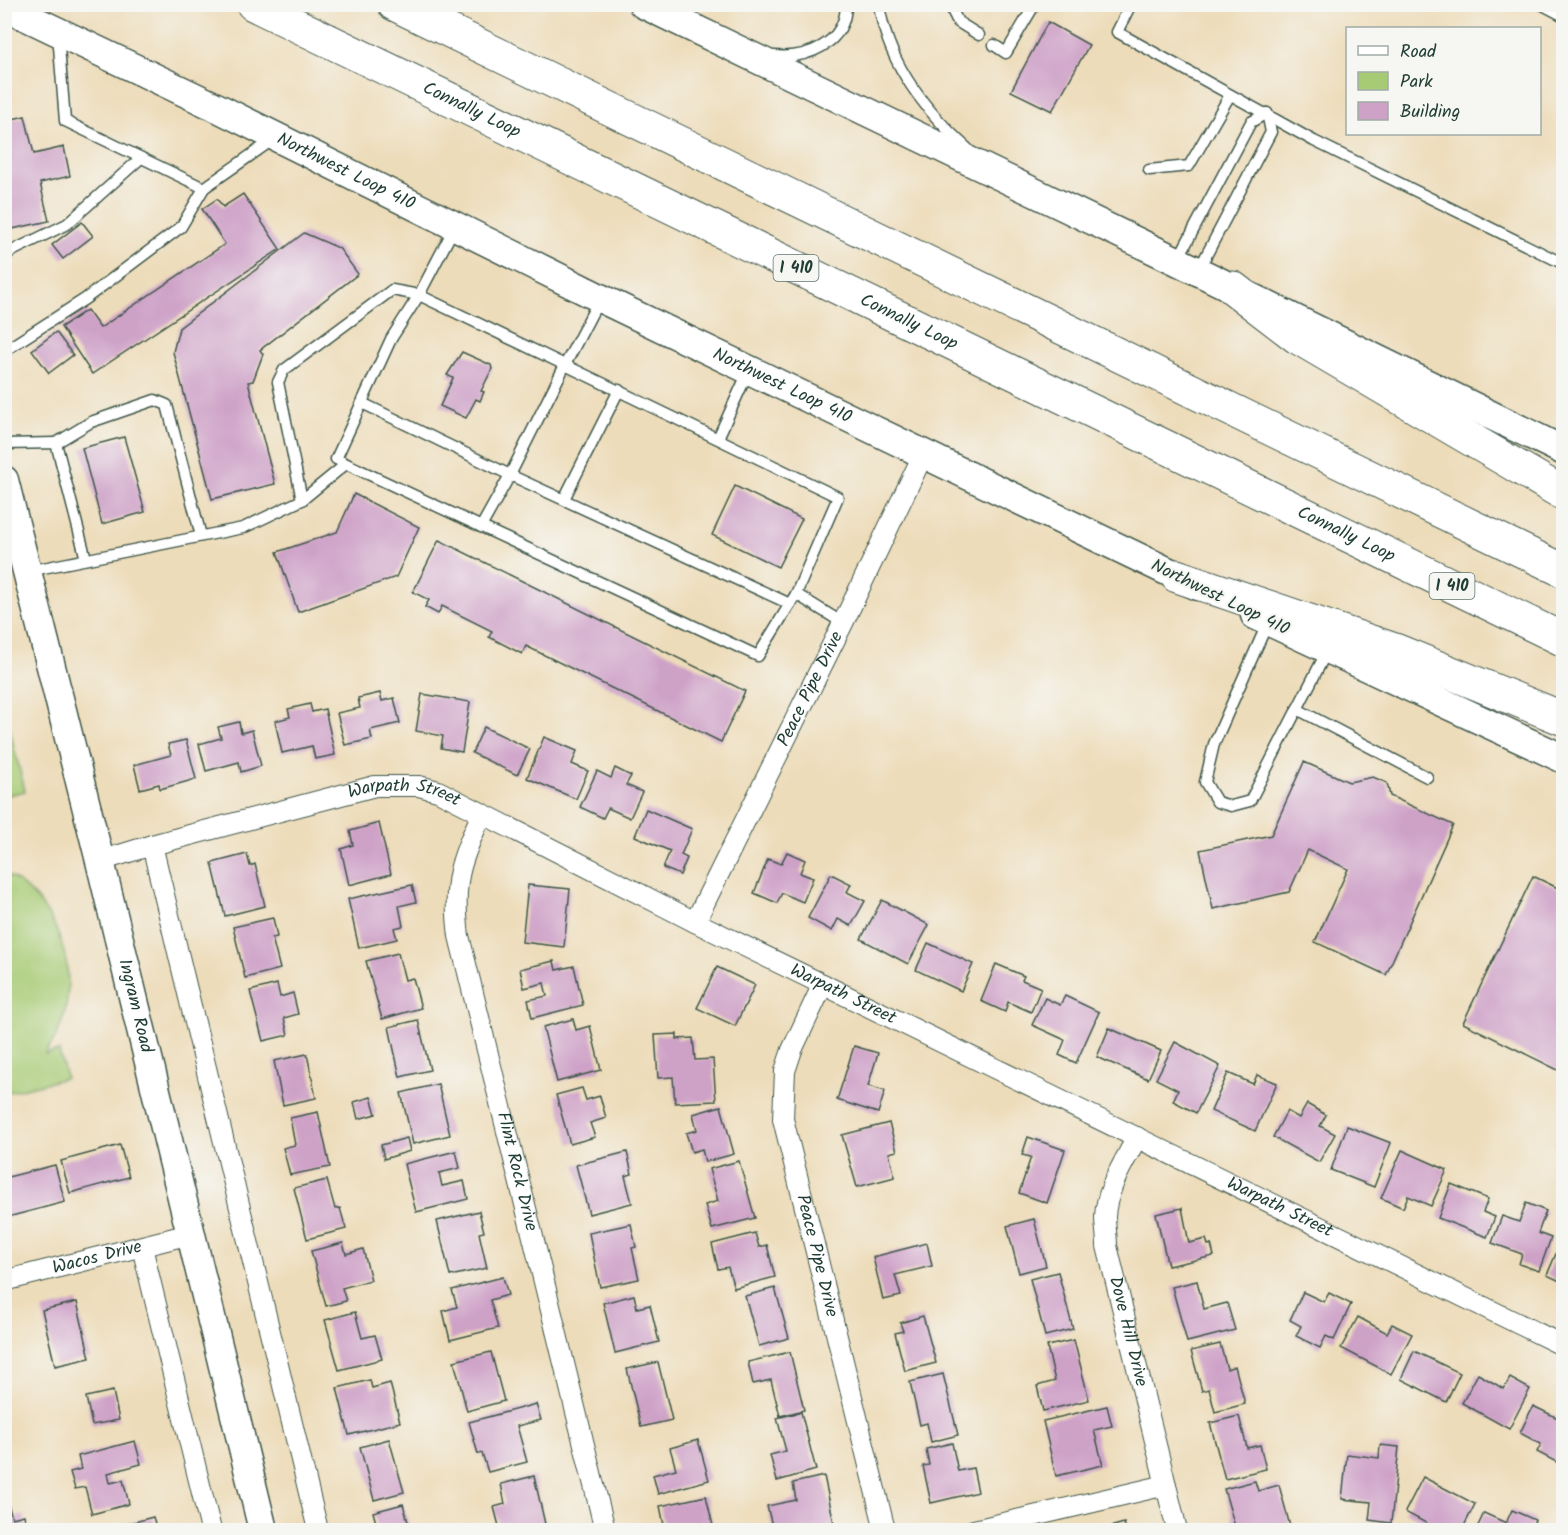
<svg xmlns="http://www.w3.org/2000/svg" width="1568" height="1535" font-family="Kalam,sans-serif">
	<style>
		.green { fill: #a7cb75; stroke: #638454; stroke-width: 1.5 }
		.building { fill: #cea1c7 }
		.lines { fill: none; stroke-linecap: round; stroke-linejoin: round }
		.lane-casing { stroke: #3e5548; stroke-width: 13 }
		.street-casing { stroke: #3e5548; stroke-width: 22 }
		.secondary-casing { stroke: #3e5548; stroke-width: 31 }
		.highway-casing { stroke: #3e5548; stroke-width: 35 }
		.lane { stroke: #fff; stroke-width: 10 }
		.street { stroke: #fff; stroke-width: 20 }
		.secondary { stroke: #fff; stroke-width: 28 }
		.highway { stroke: #fff; stroke-width: 33 }
		.labels { text-anchor: middle; dominant-baseline: central; stroke-width: 4.5; stroke-linejoin: round; paint-order: stroke }
		.shield { fill: #f6f6f2; stroke: #60746d; stroke-width: 1.5 }
		.shield-label { font-size: 16px; font-weight: bold; fill: #1f3d34 }
		.street-label { font-size: 18px; fill: #1f3d34; stroke: #f6f6f2 }
	</style>
	<rect width="100%" height="100%" fill="#f6f6f2"/>
	<filter id="ink" filterUnits="userSpaceOnUse"><feTurbulence type="fractalNoise" baseFrequency=".0167" numOctaves="2"/><feDisplacementMap in="SourceGraphic" scale="12" xChannelSelector="R" yChannelSelector="G"/><feConvolveMatrix kernelMatrix="1 2 1 2 8 2 1 2 1" color-interpolation-filters="sRGB"/></filter>
	<filter id="wash" filterUnits="userSpaceOnUse"><feTurbulence type="fractalNoise" baseFrequency=".008" numOctaves="4" result="noise"/><feDisplacementMap in="SourceGraphic" scale="24" xChannelSelector="R" yChannelSelector="G"/><feGaussianBlur stdDeviation="1.35" result="paint"/><feColorMatrix in="noise" values="0 0 0 0 0 0 0 0 0 0 0 0 0 0 0 0 0 1.4 0 .05"/><feComposite in="paint" operator="in"/></filter>
	<g filter="url(#wash)">
		<rect width="100%" height="100%" fill="#eddcb9"/>
		<g class="green">
			<path d="M4 707 25 791 5 796H4Z"/>
			<path d="M4 873C60 902 84 978 57 1034 54 1041 49 1047 45 1054L59 1051 66 1078 5 1093Z"/>
		</g>
		<g id="blocks">
			<g class="building">
				<path d="M1048 22 1089 45 1052 111 1011 91Z"/>
				<path d="M25 116 34 154 64 147 70 176 40 183 49 221 12 229 4 195V121Z"/>
				<path d="M243 194 280 249 92 374 61 327 87 310 100 328 225 244 202 209 217 199 223 207Z"/>
				<path d="M82 222 93 236 63 259 52 245Z"/>
				<path d="M304 233 339 248 358 274 260 350 263 354 253 381 248 382 275 484 212 499 173 352 179 328Z"/>
				<path d="M56 332 73 355 49 373 32 350Z"/>
				<path d="M462 352 491 365 492 369 481 391 484 392 480 401 476 399 466 418 440 406 453 378 447 375Z"/>
				<path d="M124 437 145 512 102 524 82 448Z"/>
				<path d="M735 486 802 519 778 567 712 535Z"/>
				<path d="M354 494 419 527 396 577 298 612 277 552 337 532Z"/>
				<path d="M439 540 745 691 721 742 526 646 522 654 489 637 492 631 442 606 438 614 425 607 429 600 413 592Z"/>
				<path d="M380 693 382 701 394 698 400 723 370 730 372 739 345 745 337 713 360 708 358 698Z"/>
				<path d="M422 694 470 702 462 752 441 748 443 736 416 731Z"/>
				<path d="M310 704 312 712 325 709 335 755 315 759 312 746 282 753 275 721 290 717 288 709Z"/>
				<path d="M239 722 241 733 252 730 261 766 241 772 239 762 206 771 199 744 221 738 218 727Z"/>
				<path d="M484 727 530 749 517 775 472 753Z"/>
				<path d="M544 737 577 751 572 764 588 771 576 799 527 778Z"/>
				<path d="M186 740 196 779 160 789 159 784 140 789 134 765 171 755 168 744Z"/>
				<path d="M1304 762 1349 782 1373 777 1387 783 1390 796 1453 825 1386 975 1315 942 1348 869 1308 850 1289 892 1213 909 1200 850 1271 835Z"/>
				<path d="M615 768 631 776 626 785 642 792 630 818 608 808 603 818 580 807 597 771 611 778Z"/>
				<path d="M646 809 692 829 681 855 687 858 680 875 663 868 670 851 635 836Z"/>
				<path d="M379 823 391 874 349 885 341 849 353 845 350 831Z"/>
				<path d="M787 852 805 860 800 873 813 878 803 902 782 893 777 903 754 893 768 859 781 864Z"/>
				<path d="M247 854 250 866 255 864 265 906 225 916 212 863Z"/>
				<path d="M831 874 851 884 847 892 865 901 851 926 838 919 832 931 808 918Z"/>
				<path d="M1533 876 1564 891V1073L1463 1023Z"/>
				<path d="M412 885 416 902 399 906 403 926 394 928 397 939 359 948 348 899Z"/>
				<path d="M528 885 570 889 564 947 522 942Z"/>
				<path d="M882 900 929 925 908 964 861 939Z"/>
				<path d="M273 918 277 937 272 938 280 969 245 978 233 927Z"/>
				<path d="M928 943 973 964 961 991 916 970Z"/>
				<path d="M398 953 405 980 413 978 421 1008 382 1019 366 961Z"/>
				<path d="M554 961 556 970 574 966 583 1005 532 1018 528 1000 547 996 544 983 524 988 520 969Z"/>
				<path d="M996 964 1024 976 1022 980 1041 988 1031 1012 1008 1002 1005 1012 981 1001Z"/>
				<path d="M717 967 755 985 735 1026 697 1008Z"/>
				<path d="M277 984 280 997 293 993 298 1014 284 1018 288 1035 263 1041 250 991Z"/>
				<path d="M1065 996 1099 1012 1076 1063 1059 1055 1065 1040 1032 1025 1045 998 1060 1005Z"/>
				<path d="M573 1019 576 1030 590 1026 601 1070 557 1082 543 1027Z"/>
				<path d="M418 1020 430 1070 400 1077 389 1027Z"/>
				<path d="M1109 1028 1161 1051 1148 1079 1097 1057Z"/>
				<path d="M677 1034V1039L693 1038 695 1060 713 1059 716 1101 675 1103 673 1077 658 1078 655 1035Z"/>
				<path d="M1175 1042 1220 1066 1196 1113 1173 1101 1178 1090 1156 1079Z"/>
				<path d="M854 1046 878 1053 868 1086 885 1091 878 1113 837 1100Z"/>
				<path d="M307 1054 316 1098 283 1105 274 1061Z"/>
				<path d="M1228 1073 1253 1084 1257 1075 1277 1083 1255 1131 1211 1111Z"/>
				<path d="M438 1084 450 1135 413 1144 401 1093Z"/>
				<path d="M582 1088 586 1100 600 1096 606 1118 590 1123 595 1137 570 1144 556 1095Z"/>
				<path d="M371 1097 376 1114 358 1119 354 1102Z"/>
				<path d="M1307 1104 1326 1115 1320 1126 1335 1134 1319 1162 1273 1137 1287 1111 1299 1118Z"/>
				<path d="M721 1106 734 1154 705 1162 702 1149 692 1152 686 1133 697 1130 693 1114Z"/>
				<path d="M318 1112 330 1167 290 1175 283 1148 295 1145 290 1118Z"/>
				<path d="M889 1123 897 1151 889 1153 895 1177 857 1187 842 1135Z"/>
				<path d="M1347 1126 1391 1143 1374 1187 1331 1170Z"/>
				<path d="M1028 1137 1065 1150 1047 1203 1019 1193 1031 1157 1022 1155Z"/>
				<path d="M407 1138 410 1151 384 1159 381 1145Z"/>
				<path d="M120 1145 129 1177 70 1193 61 1161Z"/>
				<path d="M1402 1150 1447 1170 1431 1206 1408 1196 1403 1208 1381 1198Z"/>
				<path d="M456 1151 460 1168 439 1173 442 1186 464 1181 468 1199 416 1212 404 1164Z"/>
				<path d="M627 1152 632 1174 625 1176 632 1203 589 1214 576 1165Z"/>
				<path d="M739 1161 755 1218 712 1229 705 1205 718 1201 709 1169Z"/>
				<path d="M55 1165 65 1202 4 1218V1178Z"/>
				<path d="M327 1180 335 1209 340 1208 346 1229 307 1239 294 1188Z"/>
				<path d="M1451 1184 1488 1199 1483 1212 1495 1217 1487 1237 1438 1218Z"/>
				<path d="M1526 1203 1546 1211 1538 1233 1551 1238 1539 1271 1519 1264 1522 1254 1492 1243 1502 1216 1519 1222Z"/>
				<path d="M1182 1208 1189 1243 1206 1239 1208 1245 1211 1244 1214 1256 1168 1266 1156 1214Z"/>
				<path d="M479 1211 484 1232 479 1233 487 1268 450 1276 437 1221Z"/>
				<path d="M1034 1219 1046 1266 1019 1273 1007 1226Z"/>
				<path d="M631 1224 636 1247 632 1248 639 1279 600 1287 589 1233Z"/>
				<path d="M755 1233 759 1247 767 1245 775 1277 734 1288 728 1267 718 1269 712 1244Z"/>
				<path d="M343 1243 346 1254 363 1249 371 1280 342 1288 346 1301 326 1306 311 1251Z"/>
				<path d="M927 1243 932 1266 895 1275 901 1296 883 1300 873 1257Z"/>
				<path d="M1558 1249 1564 1252V1283L1547 1275Z"/>
				<path d="M1058 1272 1073 1329 1045 1336 1030 1279Z"/>
				<path d="M503 1277 508 1295 490 1300 498 1328 450 1340 443 1311 457 1307 452 1290Z"/>
				<path d="M1197 1281 1204 1309 1227 1303 1235 1330 1187 1342 1172 1287Z"/>
				<path d="M775 1288 789 1338 759 1346 745 1296Z"/>
				<path d="M1303 1292 1324 1302 1329 1293 1351 1304 1334 1340 1326 1336 1320 1348 1296 1336 1301 1326 1290 1320Z"/>
				<path d="M634 1295 637 1308 650 1305 659 1342 615 1353 603 1303Z"/>
				<path d="M77 1302 90 1358 55 1366 42 1310Z"/>
				<path d="M355 1312 362 1338 375 1335 382 1359 339 1370 325 1320Z"/>
				<path d="M923 1316 936 1363 905 1371 895 1333 903 1331 900 1323Z"/>
				<path d="M1358 1317 1387 1333 1392 1324 1412 1334 1391 1374 1341 1348Z"/>
				<path d="M1074 1340 1089 1400 1043 1411 1037 1386 1055 1381 1047 1346Z"/>
				<path d="M1220 1344 1227 1369 1235 1366 1245 1404 1215 1412 1209 1389 1202 1391 1191 1351Z"/>
				<path d="M1414 1351 1460 1373 1446 1402 1401 1379Z"/>
				<path d="M491 1352 504 1401 467 1411 454 1361Z"/>
				<path d="M790 1352 804 1410 780 1416 771 1380 753 1384 748 1362Z"/>
				<path d="M658 1362 672 1420 641 1427 627 1369Z"/>
				<path d="M943 1374 958 1435 931 1442 927 1423 920 1425 910 1382Z"/>
				<path d="M1478 1374 1504 1389 1510 1378 1530 1389 1509 1429 1462 1403Z"/>
				<path d="M370 1380 372 1388 390 1383 400 1422 349 1435 337 1388Z"/>
				<path d="M113 1391 119 1420 92 1425 86 1397Z"/>
				<path d="M536 1404 541 1420 517 1426 527 1462 488 1472 482 1453 478 1454 469 1422Z"/>
				<path d="M1107 1406 1112 1426 1094 1430 1103 1465 1056 1476 1043 1421Z"/>
				<path d="M1533 1406 1564 1421V1466L1537 1452 1541 1444 1520 1433Z"/>
				<path d="M801 1412 816 1470 777 1481 770 1455 786 1451 777 1418Z"/>
				<path d="M1239 1416 1247 1448 1260 1445 1266 1469 1225 1479 1210 1423Z"/>
				<path d="M389 1439 404 1492 374 1500 360 1447Z"/>
				<path d="M698 1440 709 1480 658 1494 653 1475 676 1469 670 1448Z"/>
				<path d="M135 1441 141 1464 108 1473 110 1483 123 1480 129 1504 92 1514 85 1487 75 1489 70 1472 81 1469 78 1456Z"/>
				<path d="M952 1443 958 1471 973 1468 978 1492 931 1503 923 1466 929 1465 926 1449Z"/>
				<path d="M1380 1445 1399 1447 1391 1523 1369 1520 1371 1502 1342 1499 1347 1454 1379 1458Z"/>
				<path d="M534 1476 545 1524 517 1530H500L494 1507 505 1504 501 1484Z"/>
				<path d="M824 1476 835 1528 824 1530H773L767 1506 796 1500 793 1483Z"/>
				<path d="M1423 1477 1475 1504 1462 1530H1439L1405 1512Z"/>
				<path d="M1255 1481 1258 1491 1279 1485 1290 1526 1272 1530H1236L1224 1489Z"/>
				<path d="M706 1496 714 1530H665L660 1506Z"/>
				<path d="M7 1500 12 1518 24 1515 27 1530H4V1501Z"/>
				<path d="M403 1504 410 1529 423 1526 424 1530H378L373 1512Z"/>
				<path d="M1512 1510 1535 1520 1530 1530H1476L1484 1513 1506 1523Z"/>
				<path d="M153 1517 157 1530H120L119 1526Z"/>
				<path d="M1124 1523 1126 1530H1099Z"/>
			</g>
		</g>
	</g>
	<g filter="url(#ink)">
		<use href="#blocks" fill-opacity="0" stroke="#3e5548" stroke-width="1.5"/>
		<g class="lines">
			<g class="lane-casing">
				<g id="lane">
					<path d="M879 4C887 63 925 111 968 149"/>
					<path d="M949 4 958 22 979 35"/>
					<path d="M1131 4 1117 32 1314 141 1564 264"/>
					<path d="M1541 4 1564 16"/>
					<path d="M58 34 65 121 204 188 274 139"/>
					<path d="M994 45 1006 53 1035 4"/>
					<path d="M774 56C807 59 846 44 846 4"/>
					<path d="M1149 170 1189 166 1230 95"/>
					<path d="M454 228 419 295 391 339 336 459 758 656 796 594 843 623"/>
					<path d="M4 255 67 224 141 158"/>
					<path d="M1178 259 1251 122 1267 113"/>
					<path d="M1198 271 1271 132 1267 113"/>
					<path d="M600 298 565 365 838 497 796 594"/>
					<path d="M4 351 85 299 181 227 204 188"/>
					<path d="M362 403 510 475 790 604"/>
					<path d="M718 438 749 370"/>
					<path d="M56 443 91 422 155 400 167 405 201 536"/>
					<path d="M4 444 56 443 86 559"/>
					<path d="M564 499 619 390"/>
					<path d="M302 500 278 382 284 370 392 290 419 295 565 365 510 475 481 527"/>
					<path d="M28 571 243 528 302 500 346 464"/>
					<path d="M1268 622 1214 744 1205 782 1217 802 1231 806 1250 801 1327 651"/>
					<path d="M1297 709 1427 777"/>
				</g>
			</g>
			<g class="street-casing">
				<g id="street">
					<path id="s1" d="M482 814C460 861 452 882 459 936L605 1530"/>
					<path d="M152 845 318 1530"/>
					<path id="s2" d="M100 861 152 845 375 786H419L438 791 695 922 1564 1346"/>
					<path id="s3" d="M695 922 843 623 923 455"/>
					<path id="s4" d="M823 984 792 1050 785 1071 783 1119 885 1530"/>
					<path id="s5" d="M1137 1137C1125 1161 1106 1189 1105 1217 1105 1226 1107 1236 1107 1246L1177 1530"/>
					<path d="M142 1247 211 1530"/>
					<path id="s6" d="M4 1281 190 1234"/>
					<path d="M974 1530 1166 1485"/>
				</g>
			</g>
			<g class="secondary-casing">
				<g id="secondary">
					<path d="M643 4 1177 261 1564 451"/>
					<path id="s7" d="M4 6 218 108 600 298 1198 586"/>
					<path id="s8" d="M4 480 100 861 263 1530"/>
					<path d="M1255 615 1564 759"/>
				</g>
			</g>
			<g class="highway-casing">
				<g id="highway">
					<path id="s9" d="M253 4 1564 640"/>
					<path d="M394 4 1564 571"/>
					<path d="M1233 288 1297 337 1564 494"/>
					<path d="M1177 576 1395 650 1564 719"/>
				</g>
			</g>
			<use href="#lane" class="lane"/>
			<use href="#street" class="street"/>
			<use href="#secondary" class="secondary"/>
			<use href="#highway" class="highway"/>
		</g>
	</g>
	<g class="labels">
		<g class="shield">
			<rect x="773.5" y="255" width="45" height="26" rx="4.5"/>
			<rect x="1429.5" y="573" width="45" height="26" rx="4.5"/>
		</g>
		<g class="shield-label">
			<text x="796" y="268">I 410</text>
			<text x="1452" y="586">I 410</text>
		</g>
		<g class="street-label">
			<text stroke="none"><textPath href="#s9" startOffset="243">Connally Loop</textPath></text>
			<text stroke="none"><textPath href="#s7" startOffset="380">Northwest Loop 410</textPath></text>
			<text stroke="none"><textPath href="#s9" startOffset="729">Connally Loop</textPath></text>
			<text stroke="none"><textPath href="#s7" startOffset="866">Northwest Loop 410</textPath></text>
			<text stroke="none"><textPath href="#s9" startOffset="1215">Connally Loop</textPath></text>
			<text transform="translate(1220 598) rotate(26)">Northwest Loop 410</text>
			<text stroke="none"><textPath href="#s3" startOffset="260">Peace Pipe Drive</textPath></text>
			<text stroke="none"><textPath href="#s2" startOffset="315">Warpath Street</textPath></text>
			<text stroke="none"><textPath href="#s2" startOffset="802">Warpath Street</textPath></text>
			<text stroke="none"><textPath href="#s8" startOffset="542">Ingram Road</textPath></text>
			<text stroke="none"><textPath href="#s1" startOffset="369">Flint Rock Drive</textPath></text>
			<text stroke="none"><textPath href="#s2" startOffset="1288">Warpath Street</textPath></text>
			<text stroke="none"><textPath href="#s4" startOffset="284">Peace Pipe Drive</textPath></text>
			<text stroke="none"><textPath href="#s6" startOffset="96">Wacos Drive</textPath></text>
			<text stroke="none"><textPath href="#s5" startOffset="204">Dove Hill Drive</textPath></text>
		</g>
	</g>
	<rect width="1568" height="1535" fill="none" stroke="#f6f6f2" stroke-width="24"/>
	<rect x="1346" y="27" width="195" height="108" fill="#f6f6f2" stroke="#a0aca6" stroke-width="1.5"/>
	<rect x="1358" y="46" width="30" height="9" fill="#ffffff" stroke="#a0aca6" stroke-width="1.5"/>
	<text x="1400" y="57" font-size="18" fill="#1f3d34">Road</text>
	<rect x="1358" y="72" width="30" height="18" fill="#a7cb75" stroke="#a0aca6" stroke-width="1.5"/>
	<text x="1400" y="87" font-size="18" fill="#1f3d34">Park</text>
	<rect x="1358" y="102" width="30" height="18" fill="#cea1c7" stroke="#a0aca6" stroke-width="1.5"/>
	<text x="1400" y="117" font-size="18" fill="#1f3d34">Building</text>
</svg>
